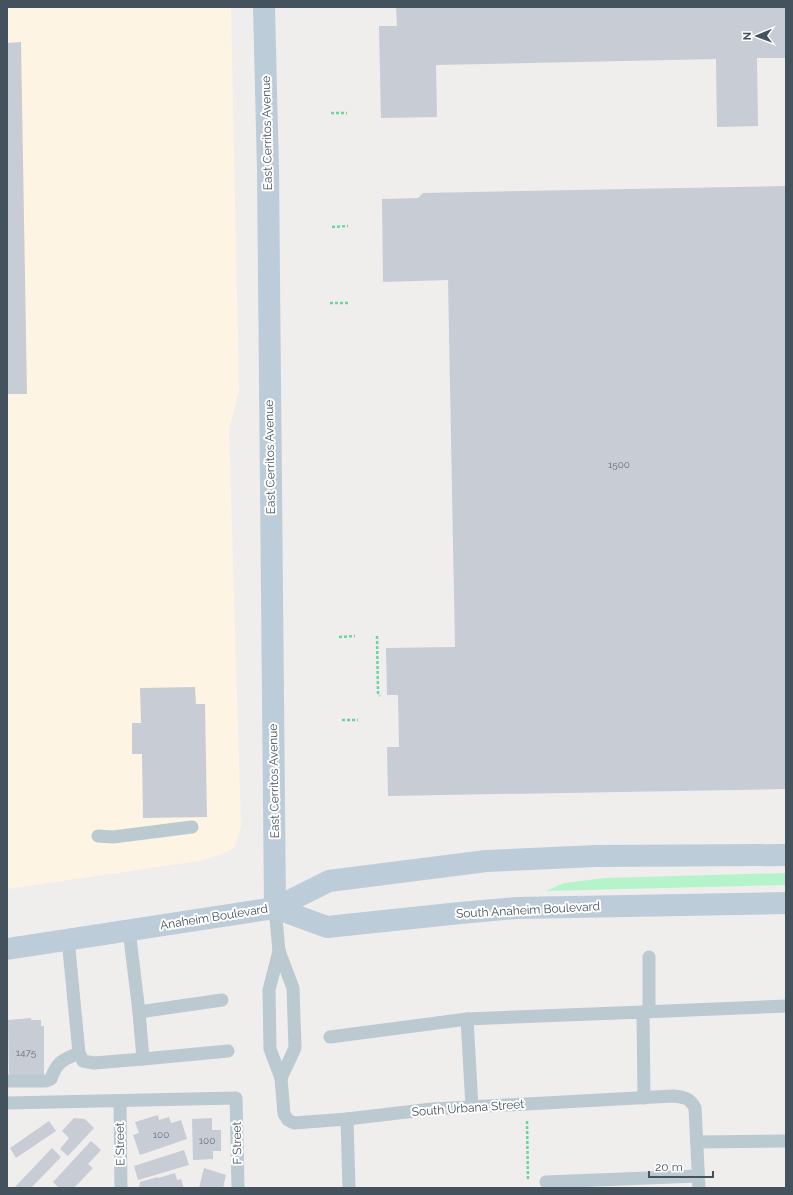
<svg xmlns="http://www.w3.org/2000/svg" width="793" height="1195" font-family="Raleway,sans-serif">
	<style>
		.commercial { fill: #fef4e3 }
		.green { fill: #b5f4ca }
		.building { fill: #c8ccd4 }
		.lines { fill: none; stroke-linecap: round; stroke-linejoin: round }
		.path { stroke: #69d69a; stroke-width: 2.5; stroke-dasharray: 3 2; stroke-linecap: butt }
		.service { stroke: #bbc9d1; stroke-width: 13 }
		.secondary { stroke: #bdccd9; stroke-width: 22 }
		.labels { text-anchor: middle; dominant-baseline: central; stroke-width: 4; stroke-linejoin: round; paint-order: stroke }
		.number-label { font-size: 10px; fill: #64707b }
		.street-label { font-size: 12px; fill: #43525d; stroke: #fff }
	</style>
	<rect width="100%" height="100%" fill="#f0eded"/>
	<path class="commercial" d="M7 7H231L239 391 229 429 241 827 234 848 222 854 199 861 7 889Z"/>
	<path class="green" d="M786 873V885L546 891 564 883 605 878Z"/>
	<g class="building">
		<path d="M396 7H786V58H757L758 126 717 127 716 59 436 65 437 117 381 118 379 26H397Z"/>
		<path d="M21 42 27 394H7V43Z"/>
		<path d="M786 186V789L388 796 387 747H399L398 695H387L386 648 455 647 448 280 383 282 382 199 418 198 423 193Z"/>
		<path d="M195 687 196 704H205L207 817 143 818 142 754H132V723H141L140 688Z"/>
		<path d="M31 1018V1020H41V1026H44V1078H9L8 1020Z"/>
		<path d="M158 1115 159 1120 169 1117 171 1123 181 1120 187 1139 140 1155 133 1135 139 1133 135 1122Z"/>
		<path d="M74 1118 85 1119 94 1128 68 1156 60 1149 69 1138 62 1131Z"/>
		<path d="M212 1118V1130H221V1151H213V1159L193 1160 192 1119Z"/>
		<path d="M49 1121 56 1131 16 1158 10 1148Z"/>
		<path d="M91 1141 101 1150 88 1164 93 1168 74 1188H59L53 1182Z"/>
		<path d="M52 1148 61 1157 31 1188H14Z"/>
		<path d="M184 1150 189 1165 138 1180 134 1166Z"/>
		<path d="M204 1168 226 1175 223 1188H199Z"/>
		<path d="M175 1173 177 1180 181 1179 184 1188H139L140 1182 158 1177V1178Z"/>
	</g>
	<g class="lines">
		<g class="path">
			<path d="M331 113H347"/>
			<path d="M332 227 348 226"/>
			<path d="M330 303H348"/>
			<path d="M377 636 378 693 380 696"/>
			<path d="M339 637 355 636"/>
			<path d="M342 720H358"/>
			<path d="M527 1121 528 1180"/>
		</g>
		<g class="service">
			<path d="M98 836 113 837 192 827"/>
			<path d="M275 908 279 951 293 988 295 1048 281 1078"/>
			<path d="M129 930 139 1012 143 1059 228 1051"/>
			<path d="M68 939 79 1053 83 1061 94 1063 143 1059"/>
			<path d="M279 951 269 990 270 1049 281 1078 284 1114 288 1120 294 1123 347 1119 432 1109 673 1096C684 1097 690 1098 695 1108L699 1188"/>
			<path d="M649 957V1011"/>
			<path d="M139 1012 222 1000"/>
			<path d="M643 1012 786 1006"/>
			<path d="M467 1019 643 1012 644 1098"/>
			<path d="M330 1037 467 1019 472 1107"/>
			<path d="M7 1081H46L51 1079C57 1061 63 1060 79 1053"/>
			<path d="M120 1101 121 1188"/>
			<path d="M7 1103 236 1098 238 1188"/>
			<path d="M347 1119 349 1188"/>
			<path d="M697 1142 786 1141"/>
			<path d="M546 1182 698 1176"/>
		</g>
		<g class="secondary">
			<path d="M264 7 268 171 275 908"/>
			<path d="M275 908 327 927 460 913 516 908 786 903"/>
			<path d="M7 949 275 908 329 881 486 861 596 856 786 855"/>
		</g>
	</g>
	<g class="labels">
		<g class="number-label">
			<text x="619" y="464">1500</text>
			<text x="26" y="1052">1475</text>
			<text x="161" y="1134">100</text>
			<text x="207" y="1140">100</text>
		</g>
		<g class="street-label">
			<text transform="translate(267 133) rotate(-91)">East Cerritos Avenue</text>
			<text transform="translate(270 457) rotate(-91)">East Cerritos Avenue</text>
			<text transform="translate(274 781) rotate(-91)">East Cerritos Avenue</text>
			<text transform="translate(528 910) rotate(-3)">South Anaheim Boulevard</text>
			<text transform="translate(214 917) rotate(-9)">Anaheim Boulevard</text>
			<text transform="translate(468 1108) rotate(-4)">South Urbana Street</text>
			<text transform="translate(237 1143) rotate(-91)">F Street</text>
			<text transform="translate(120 1144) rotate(-91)">E Street</text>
		</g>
	</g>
	<rect width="793" height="1195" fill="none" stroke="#43525d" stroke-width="16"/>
	<g transform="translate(757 36) rotate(269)" stroke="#ffffff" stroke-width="3" paint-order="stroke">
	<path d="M0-3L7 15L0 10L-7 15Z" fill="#43525d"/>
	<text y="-6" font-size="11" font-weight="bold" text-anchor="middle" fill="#43525d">N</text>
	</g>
	<path d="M649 1171v6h64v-6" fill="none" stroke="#43525d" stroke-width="2"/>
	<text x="655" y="1171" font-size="12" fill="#43525d" stroke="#ffffff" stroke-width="3" paint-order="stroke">20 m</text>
</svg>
